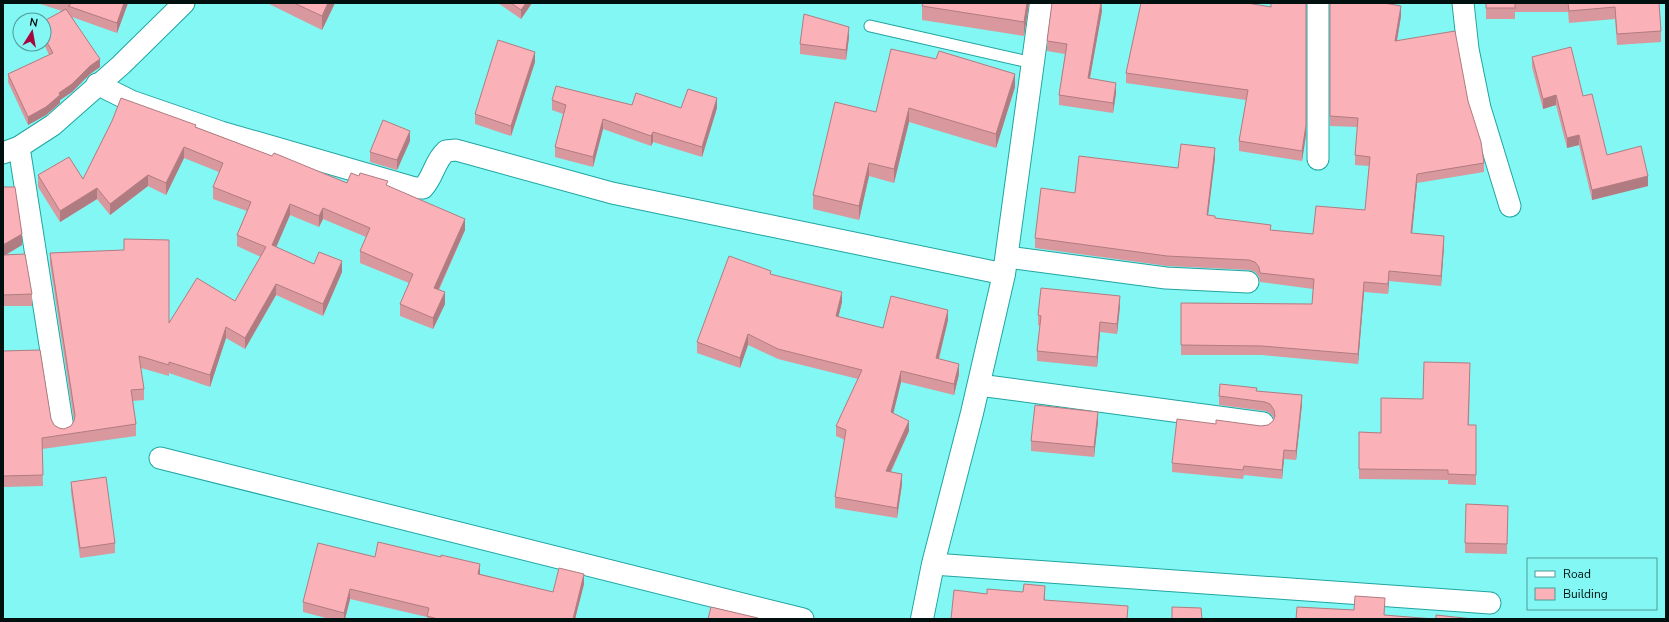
<svg xmlns="http://www.w3.org/2000/svg" width="1669" height="622" font-family="'Nunito Sans',sans-serif">
	<style>
		.lines { fill: none; stroke-linecap: round; stroke-linejoin: round }
		.lane-casing { stroke: #21a5a1; stroke-width: 13 }
		.street-casing { stroke: #21a5a1; stroke-width: 23 }
		.primary-casing { stroke: #21a5a1; stroke-width: 24 }
		.lane { stroke: #fff; stroke-width: 11 }
		.street { stroke: #fff; stroke-width: 21 }
		.primary { stroke: #fff; stroke-width: 22 }
		.wall { fill: #d8989e }
		.shaded-wall { fill: #b07c81 }
		.building { fill: #fbb1b8; stroke: #b07c81 }
	</style>
	<rect width="100%" height="100%" fill="#83f7f3"/>
	<g class="lines">
		<g class="lane-casing">
			<path id="lane" d="M870 26 1033 63"/>
		</g>
		<g class="street-casing">
			<g id="street">
				<path d="M1318 3V159"/>
				<path d="M1463 3 1468 49 1480 108 1510 206"/>
				<path d="M97 84 131 101 221 132 415 188H423C434 176 434 162 446 151L456 150 612 193 1004 274"/>
				<path d="M19 147 63 428"/>
				<path d="M3 153 19 147 53 125 121 65 184 3"/>
				<path d="M1007 257 1166 278 1248 282"/>
				<path d="M979 385 1263 423"/>
				<path d="M160 458 803 619"/>
				<path d="M933 564 1490 603"/>
			</g>
		</g>
		<g class="primary-casing">
			<path id="primary" d="M922 619 933 564 972 413 1004 274 1041 3"/>
		</g>
		<use href="#lane" class="lane"/>
		<use href="#street" class="street"/>
		<use href="#primary" class="primary"/>
	</g>
	<g class="wall">
		<path d="M37 3H128L117 33 72 17 100 67 90 74 72 92 60 100V103L46 115 28 125 8 82V74L49 55 44 44V21L62 11Z"/>
		<path d="M267 3H335L322 30Z"/>
		<path d="M498 3H532L521 19Z"/>
		<path d="M1029 3 1024 36 922 20V6Z"/>
		<path d="M1102 3V11L1090 78 1116 93 1113 113 1059 105V95L1065 54 1047 51V41Z"/>
		<path d="M1141 3 1306 135 1302 161 1239 151V141L1246 100 1126 83V73Z"/>
		<path d="M1330 3 1401 16 1397 41 1468 101 1484 163V172L1417 183 1412 234 1444 246 1441 286 1389 281 1388 294 1364 292 1358 364 1262 355H1181V303L1312 304 1313 289 1260 282 1259 277 1255 272 1249 270 1167 266 1035 248V238L1075 193 1178 168 1215 158 1208 215 1215 218 1271 230 1313 234 1365 210 1369 166 1355 165V155L1358 127 1330 126Z"/>
		<path d="M1486 3H1659L1661 31V42L1617 45 1615 19 1569 23 1568 12H1515V19H1486Z"/>
		<path d="M849 37 846 60 800 54V44Z"/>
		<path d="M1532 57 1583 96 1607 155 1648 186 1592 200 1579 145 1567 148 1556 105 1543 109 1532 67Z"/>
		<path d="M535 62 511 136 475 124V114Z"/>
		<path d="M1015 87 996 148 909 122 894 183 869 176 859 220 813 209V195L876 112Z"/>
		<path d="M552 100 632 105 681 108H717L702 157 653 142 651 146 603 129 593 167 555 157V147L563 114 552 110Z"/>
		<path d="M196 127 272 156 347 183 359 176 388 186 465 230 439 290 445 304 433 329 400 316V304L409 283 360 263V251L366 237 323 219 319 227 290 215 276 247 314 264 342 272 323 316 276 295 245 349 226 338 210 387 169 373V376L141 368 144 389V400L133 401 136 424V436L42 449 43 486 3 487V351L51 419 54 425 59 428 64 429 71 426 74 421 50 264V253L169 323 235 301 261 257 237 246V235L247 211 213 199V187L219 172 184 158 166 195 148 186 110 215 97 199 60 222 38 187V175L83 179Z"/>
		<path d="M410 141 397 170 370 162V152Z"/>
		<path d="M3 187 22 245 6 255 32 294V306H3Z"/>
		<path d="M771 275 842 302 838 317 883 328 948 320 939 359 959 374 954 395 901 382 893 413 909 431 891 472 902 484 897 518 835 508V497L845 440 836 436V426L858 379 778 359 748 345 740 368 697 353V342Z"/>
		<path d="M1120 306 1117 334 1100 332 1097 367 1037 361V351L1040 326 1038 325V315Z"/>
		<path d="M1470 373 1469 425H1476V485L1448 484V480L1359 479V432L1381 433 1423 399Z"/>
		<path d="M1257 391 1302 404 1296 460 1284 459 1282 479 1244 475 1243 479 1172 472V463L1216 424 1261 426 1268 425 1273 421 1274 418 1270 413 1265 411 1219 405V396Z"/>
		<path d="M1098 421 1094 457 1031 451V441Z"/>
		<path d="M71 482 115 543V553L80 558 71 492Z"/>
		<path d="M1508 506 1507 554 1465 553V543Z"/>
		<path d="M375 557 480 574 553 592 584 584 575 619H427V617L350 599 345 619H330L303 612V602Z"/>
	</g>
	<g class="shaded-wall">
		<path d="M124 3H128L117 33V23Z"/>
		<path d="M328 3H335L322 30V16Z"/>
		<path d="M526 3H532L521 19V10Z"/>
		<path d="M1027 3H1029L1024 36V22Z"/>
		<path d="M1101 3 1102 11 1088 88V78Z"/>
		<path d="M1401 6V16L1395 51V41Z"/>
		<path d="M849 27V37L846 60V50Z"/>
		<path d="M535 52V62L511 136V126Z"/>
		<path d="M100 59V67L90 74 72 92 60 100V103L46 115 28 125V117L90 66Z"/>
		<path d="M1015 74V87L996 148V134Z"/>
		<path d="M1116 83V93L1113 113V103Z"/>
		<path d="M1556 95V105L1543 109V99Z"/>
		<path d="M717 98V108L702 157V147Z"/>
		<path d="M909 108V122L894 183V169Z"/>
		<path d="M603 119V129L593 167V157Z"/>
		<path d="M1306 125V135L1302 161V151Z"/>
		<path d="M410 131V141L397 170V160Z"/>
		<path d="M653 132V142L651 146V136Z"/>
		<path d="M1579 135V145L1567 148V138Z"/>
		<path d="M184 147V158L166 195V183Z"/>
		<path d="M1215 148V158L1207 224V215Z"/>
		<path d="M869 163V176L859 220V206Z"/>
		<path d="M1417 174V183L1411 243V233Z"/>
		<path d="M148 175V186L110 215V204Z"/>
		<path d="M1648 176V186L1592 200V190Z"/>
		<path d="M97 188V199L60 222V211Z"/>
		<path d="M290 204V215L272 257V245Z"/>
		<path d="M323 208V219L319 227V216Z"/>
		<path d="M465 219V230L434 299V288Z"/>
		<path d="M22 234V245L3 256V245Z"/>
		<path d="M1444 236V246L1441 286V276Z"/>
		<path d="M342 261V272L323 316V304Z"/>
		<path d="M1389 271V281L1388 294V284Z"/>
		<path d="M1364 282V292L1358 364V354Z"/>
		<path d="M276 284V295L245 349V338Z"/>
		<path d="M445 292V304L433 329V318Z"/>
		<path d="M842 292V302L836 327V316Z"/>
		<path d="M1120 296V306L1117 334V324Z"/>
		<path d="M948 310V320L936 369V358Z"/>
		<path d="M1100 322V332L1097 367V357Z"/>
		<path d="M226 327V338L210 387V375Z"/>
		<path d="M748 334V345L740 368V358Z"/>
		<path d="M959 364V374L954 395V384Z"/>
		<path d="M901 371V382L891 423V412Z"/>
		<path d="M1302 395V404L1296 460V451Z"/>
		<path d="M1098 412V421L1094 457V447Z"/>
		<path d="M909 421V431L886 481V471Z"/>
		<path d="M1284 450V459L1282 479V470Z"/>
		<path d="M902 474V484L897 518V508Z"/>
		<path d="M480 564V574H478Z"/>
		<path d="M584 574V584L575 619H573Z"/>
		<path d="M1045 586V596L1044 610V600Z"/>
		<path d="M350 589V599L345 619H344V613Z"/>
	</g>
	<g class="building">
		<path d="M67 3H124L117 23 68 6 71 4Z"/>
		<path d="M294 3H328L322 16Z"/>
		<path d="M511 3H526L521 10Z"/>
		<path d="M923 3H1027L1024 22 922 6Z"/>
		<path d="M1052 3H1101L1088 78 1116 83 1113 103 1059 95 1067 44 1047 41Z"/>
		<path d="M1141 3H1247L1271 7V3H1306V125L1302 151 1239 141 1248 90 1126 73Z"/>
		<path d="M1330 3H1384L1401 6 1395 41 1455 31 1468 101 1481 142 1484 163 1417 174 1411 233 1444 236 1441 276 1389 271 1388 284 1364 282 1358 354 1262 346 1181 345V303L1312 304 1314 279 1260 273 1259 267 1255 262 1249 260 1167 256 1035 238 1041 188 1075 193 1079 156 1178 168 1181 144 1215 148 1207 215 1215 216V218L1271 225 1270 230 1313 234 1316 206 1365 210 1370 157 1355 155 1358 118 1330 116Z"/>
		<rect x="1486" y="3" width="29" height="5"/>
		<path d="M1568 3H1659L1661 31 1617 34 1615 7 1569 11Z"/>
		<path d="M66 9 100 59 90 66 72 84 59 93 60 95 46 107 28 117 8 74 53 53 44 37V21Z"/>
		<path d="M804 14 849 27 846 50 800 44Z"/>
		<path d="M498 40 535 52 511 126 475 114Z"/>
		<path d="M1571 47 1583 96 1592 94 1607 155 1641 146 1648 176 1592 190 1579 135 1567 138 1556 95 1543 99 1532 57Z"/>
		<path d="M891 49 936 59 939 51 1015 74 996 134 909 108 894 169 869 163 859 206 813 195 835 102 876 112Z"/>
		<path d="M556 86 632 105 636 93 681 108 688 89 717 98 702 147 653 132 651 136 603 119 593 157 555 147 566 105 552 100Z"/>
		<path d="M121 98 196 125 195 127 272 156 274 153 347 183 351 173 359 176 360 173 388 181 386 185 465 219 434 288 445 292 433 318 400 304 413 274 360 251 370 228 323 208 319 216 290 204 272 245 314 264 319 252 342 261 323 304 276 284 245 338 226 327 210 375 169 362V365L139 356 144 389 131 390 136 424 42 438 43 475 3 476V351L40 350 51 419 54 425 59 428 64 429 71 426 74 421 75 415 50 253 124 250V239L169 240V323L197 278 235 301 266 247 237 235 251 202 213 187 223 163 184 147 166 183 148 175 110 204 97 188 60 211 38 175 69 157 83 179 112 121Z"/>
		<path d="M383 120 410 131 397 160 370 152Z"/>
		<path d="M3 187H15L22 234 3 245Z"/>
		<path d="M25 254 32 294 3 295V255Z"/>
		<path d="M729 256 771 271 770 274 842 292 836 316 883 328 891 296 948 310 936 358 959 364 954 384 901 371 891 412 909 421 886 471 902 474 897 508 835 497 846 430 836 426 862 370 778 349 748 334 740 358 697 342Z"/>
		<path d="M1041 288 1120 296 1117 324 1100 322 1097 357 1037 351 1041 316 1038 315Z"/>
		<path d="M1424 362 1470 363 1468 425H1476V475L1448 474V470L1359 469V432L1381 433V398L1423 399Z"/>
		<path d="M1220 384 1257 388 1256 391 1302 395 1296 451 1284 450 1282 470 1244 466 1243 470 1172 463 1177 419 1216 424V420L1261 426 1268 425 1273 421 1275 416 1274 410 1270 404 1265 402 1219 396Z"/>
		<path d="M1035 405 1098 412 1094 447 1031 441Z"/>
		<path d="M106 477 115 543 80 548 71 482Z"/>
		<path d="M1466 504 1508 506 1507 544 1465 543Z"/>
		<path d="M378 542 441 557V555L480 564 478 574 553 592 559 568 584 574 573 619H438L427 616 429 608 350 589 344 613 303 602 318 543 375 557Z"/>
		<path d="M1024 584 1045 586 1044 600 1128 606 1127 619H951L954 590 987 594V589L1023 592Z"/>
		<path d="M1355 596 1385 598 1384 615 1434 619H1296L1297 607 1354 610Z"/>
		<path d="M711 607 758 618V619H708Z"/>
		<path d="M1172 607 1201 608 1202 619H1172Z"/>
		<path d="M1436 615 1473 619H1436Z"/>
	</g>
	<rect width="1669" height="622" fill="none" stroke="#00100f" stroke-width="8"/>
	<rect x="1527" y="558" width="130" height="52" fill="#83f7f3" stroke="#4f9b98"/>
	<rect x="1535" y="571" width="20" height="6" fill="#ffffff" stroke="#4f9b98"/>
	<text x="1563" y="578" font-size="12" fill="#00100f">Road</text>
	<rect x="1535" y="588" width="20" height="12" fill="#fbb1b8" stroke="#4f9b98"/>
	<text x="1563" y="598" font-size="12" fill="#00100f">Building</text>
	<g transform="translate(32 32) rotate(11)"><circle r="19" fill="#83f7f3" stroke="#4f9b98"/>
	<path d="M0-3L7 15L0 10L-7 15Z" fill="#a4083c"/>
	<text y="-6" font-size="11" font-weight="bold" text-anchor="middle" fill="#00100f">N</text>
	</g>
</svg>
